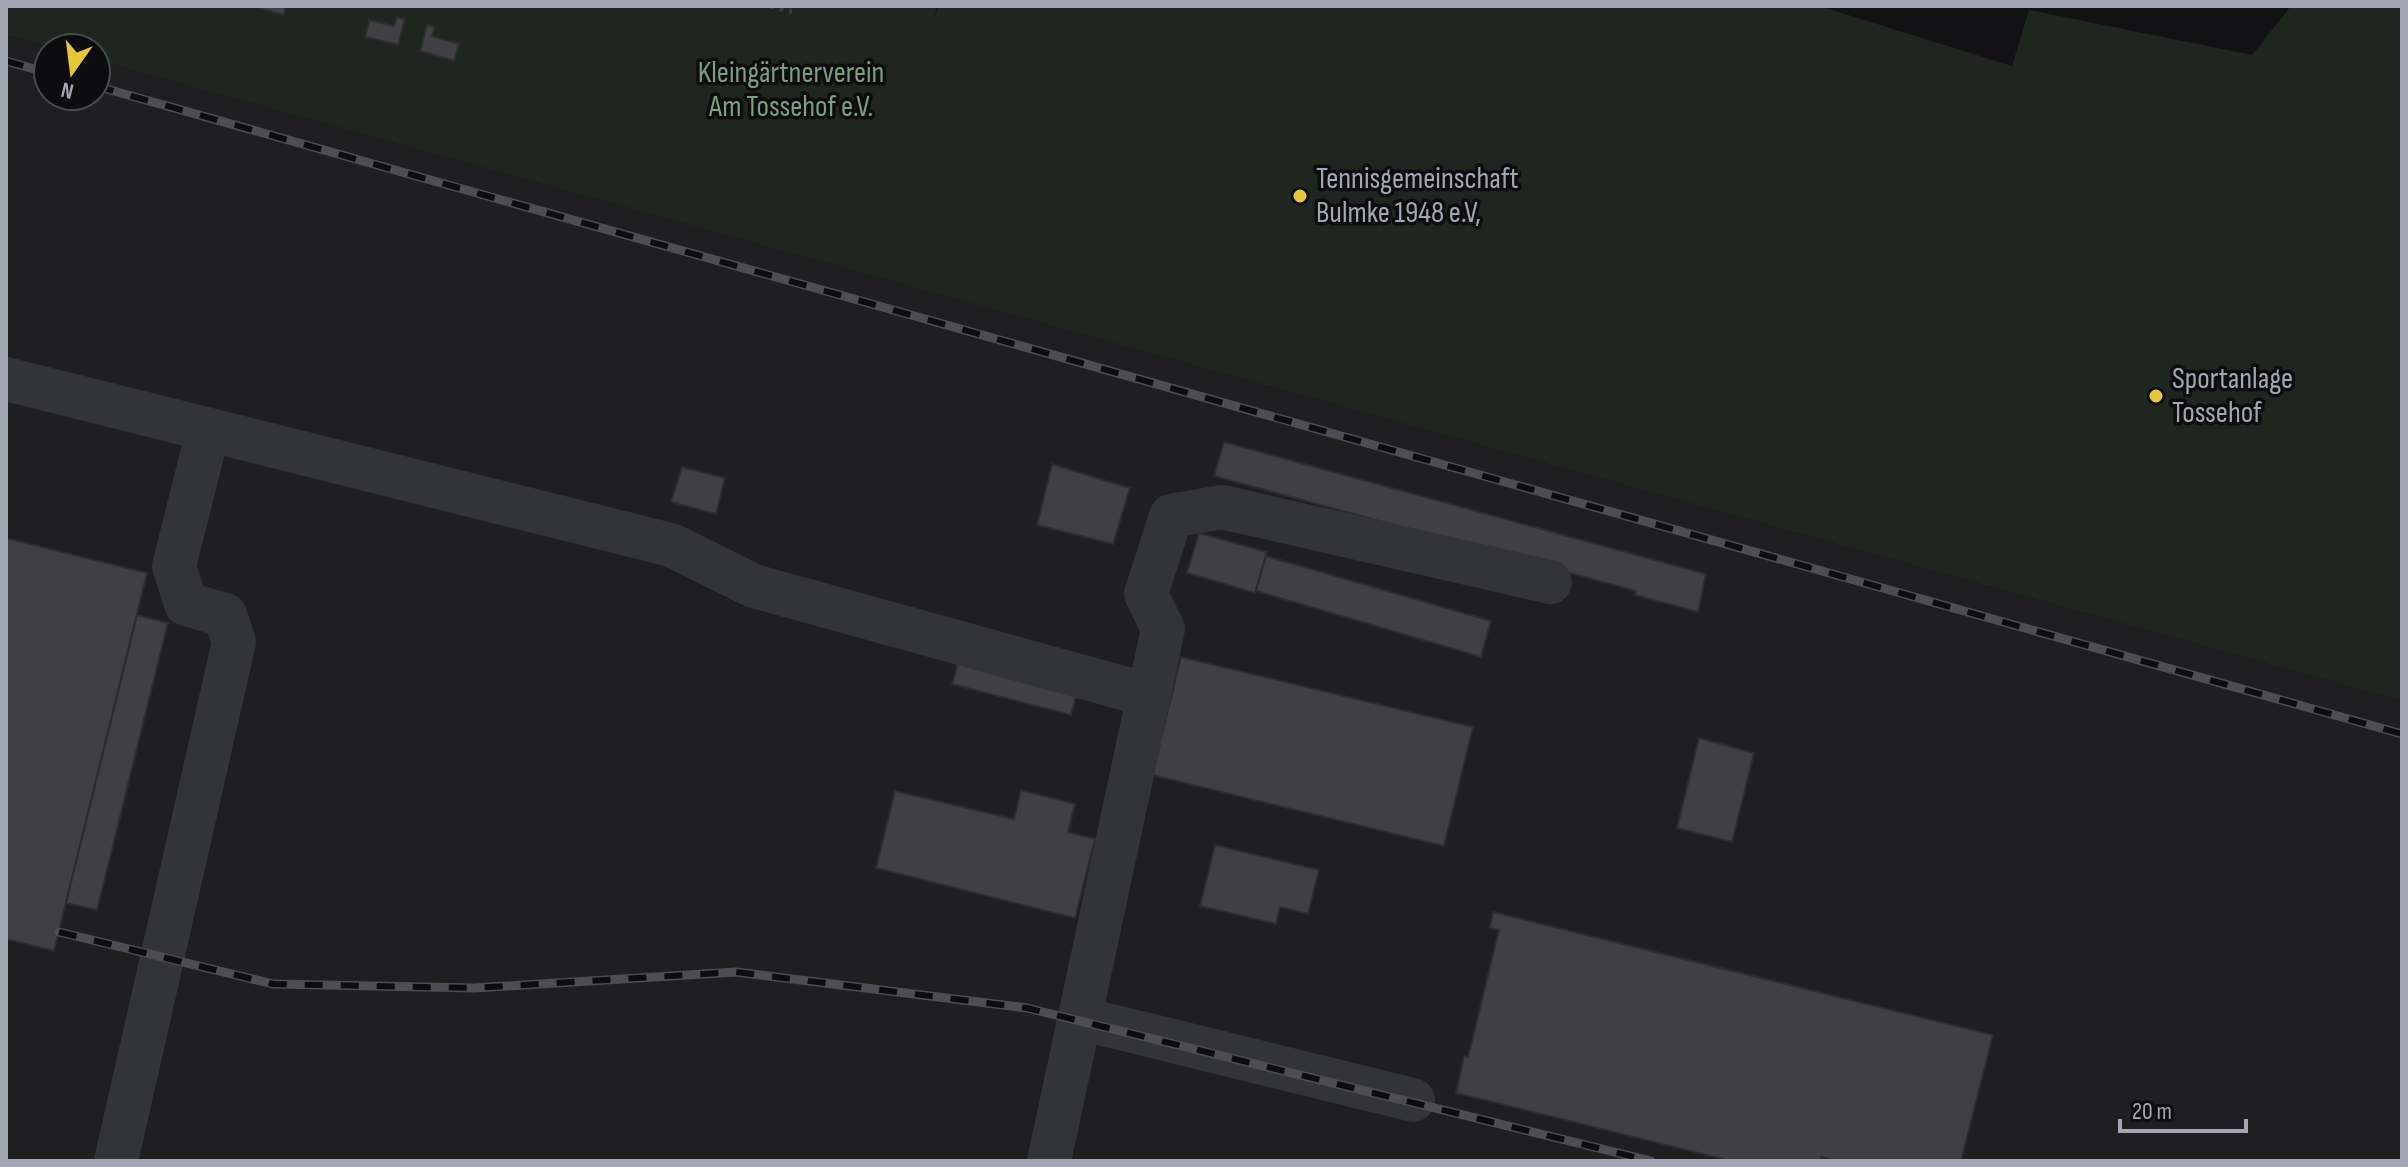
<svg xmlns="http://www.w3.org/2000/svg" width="2408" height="1167" font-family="'Sofia Sans Condensed',sans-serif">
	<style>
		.built { fill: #1f1e21 }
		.green { fill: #1f2620 }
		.building { fill: #3f3f44; stroke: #2d2c30; stroke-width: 2 }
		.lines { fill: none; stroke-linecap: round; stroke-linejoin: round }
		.path { stroke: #3a3a3f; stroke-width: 5; stroke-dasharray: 4 6; stroke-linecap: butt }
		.minor { stroke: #333438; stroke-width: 44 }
		.rail-casing { stroke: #4d4d53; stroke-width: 9 }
		.rail { stroke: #0d0d0f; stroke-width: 6; stroke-dasharray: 18; stroke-linecap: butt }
		.poi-dot { fill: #e7c637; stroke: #0d0d0f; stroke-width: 3 }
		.labels { text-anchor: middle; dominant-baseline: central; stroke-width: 7; stroke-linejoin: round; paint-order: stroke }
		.park-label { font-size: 30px; fill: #7c9e83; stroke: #0d0d0f }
		.poi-label { font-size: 30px; fill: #a4a7b3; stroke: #0d0d0f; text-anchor: start }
	</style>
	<rect width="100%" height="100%" fill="#121214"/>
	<path class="built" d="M6 35 54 48H48V96H96V60L2402 701V1161H6Z"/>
	<path class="green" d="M6 6H937L934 20 938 6H1819L2012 66 2029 10 2252 55 2291 6H2402V701L96 60V48H54L6 35Z"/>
	<g class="building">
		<path d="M251 6H286L284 15Z"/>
		<path d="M397 17 405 19 398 45 365 37 369 20 394 26Z"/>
		<path d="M427 25 435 27 432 36 459 44 454 61 420 51Z"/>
		<path d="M1224 442 1706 574 1698 612 1635 595 1636 591 1214 476Z"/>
		<path d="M1052 464 1130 488 1113 544 1037 525Z"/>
		<path d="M682 467 725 478 716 514 671 502Z"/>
		<path d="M1199 533 1267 552 1255 593 1187 573Z"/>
		<path d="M6 538 147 573 54 951 6 939Z"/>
		<path d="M1266 556 1491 621 1481 657 1256 591Z"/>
		<path d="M137 615 168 623 97 910 66 903Z"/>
		<path d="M963 647 1081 678 1071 715 952 684Z"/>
		<path d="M1181 657 1473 727 1444 846 1152 775Z"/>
		<path d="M1699 738 1754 753 1732 842 1677 828Z"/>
		<path d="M1021 790 1075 804 1068 832 1095 839 1075 918 876 868 895 791 1014 819Z"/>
		<path d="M1215 845 1319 870 1308 914 1280 907 1276 924 1200 906Z"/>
		<path d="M1493 912 1993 1035 1961 1161H1838L1821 1157 1820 1161H1731L1456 1093 1464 1056 1468 1057 1499 930 1490 928Z"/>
	</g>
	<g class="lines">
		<path class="path" d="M770 6 792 12"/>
		<g class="minor">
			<path d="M6 379 671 545 754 586 1148 695"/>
			<path d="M1079 1018 1413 1100"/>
			<path d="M116 1161 234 642 225 615 186 604 174 566 208 431"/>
			<path d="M1049 1161 1163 629 1146 594 1171 516 1222 507 1550 582"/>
		</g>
		<g class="rail-casing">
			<g id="rail">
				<path d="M6 61 48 73"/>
				<path d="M96 86 2402 734"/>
				<path d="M59 932 273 984 474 988 736 972 1027 1008 1651 1161"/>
			</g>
		</g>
		<use href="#rail" class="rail"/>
	</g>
	<g class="poi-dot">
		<circle cx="1300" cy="196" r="8"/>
		<circle cx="2156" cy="396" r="8"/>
	</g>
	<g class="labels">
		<g class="park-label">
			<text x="791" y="73">Kleingärtnerverein<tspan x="791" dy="34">Am Tossehof e.V.</tspan></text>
		</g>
		<g class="poi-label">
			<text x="1316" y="179">Tennisgemeinschaft<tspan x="1316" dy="34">Bulmke 1948 e.V,</tspan></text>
			<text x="2172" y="379">Sportanlage<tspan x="2172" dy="34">Tossehof</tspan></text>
		</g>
	</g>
	<rect width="2408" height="1167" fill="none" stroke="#a4a7b3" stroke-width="16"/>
	<g transform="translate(72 72) rotate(194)"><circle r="38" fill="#0d0d0f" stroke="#494b51" stroke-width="2"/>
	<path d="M0-6L14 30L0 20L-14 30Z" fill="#e7c637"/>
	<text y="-12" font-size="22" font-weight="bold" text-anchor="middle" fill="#a4a7b3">N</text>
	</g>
	<path d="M2120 1119v12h126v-12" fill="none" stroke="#a4a7b3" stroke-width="4"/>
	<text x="2132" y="1119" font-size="24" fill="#a4a7b3" stroke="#0d0d0f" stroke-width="6" paint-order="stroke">20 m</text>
</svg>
